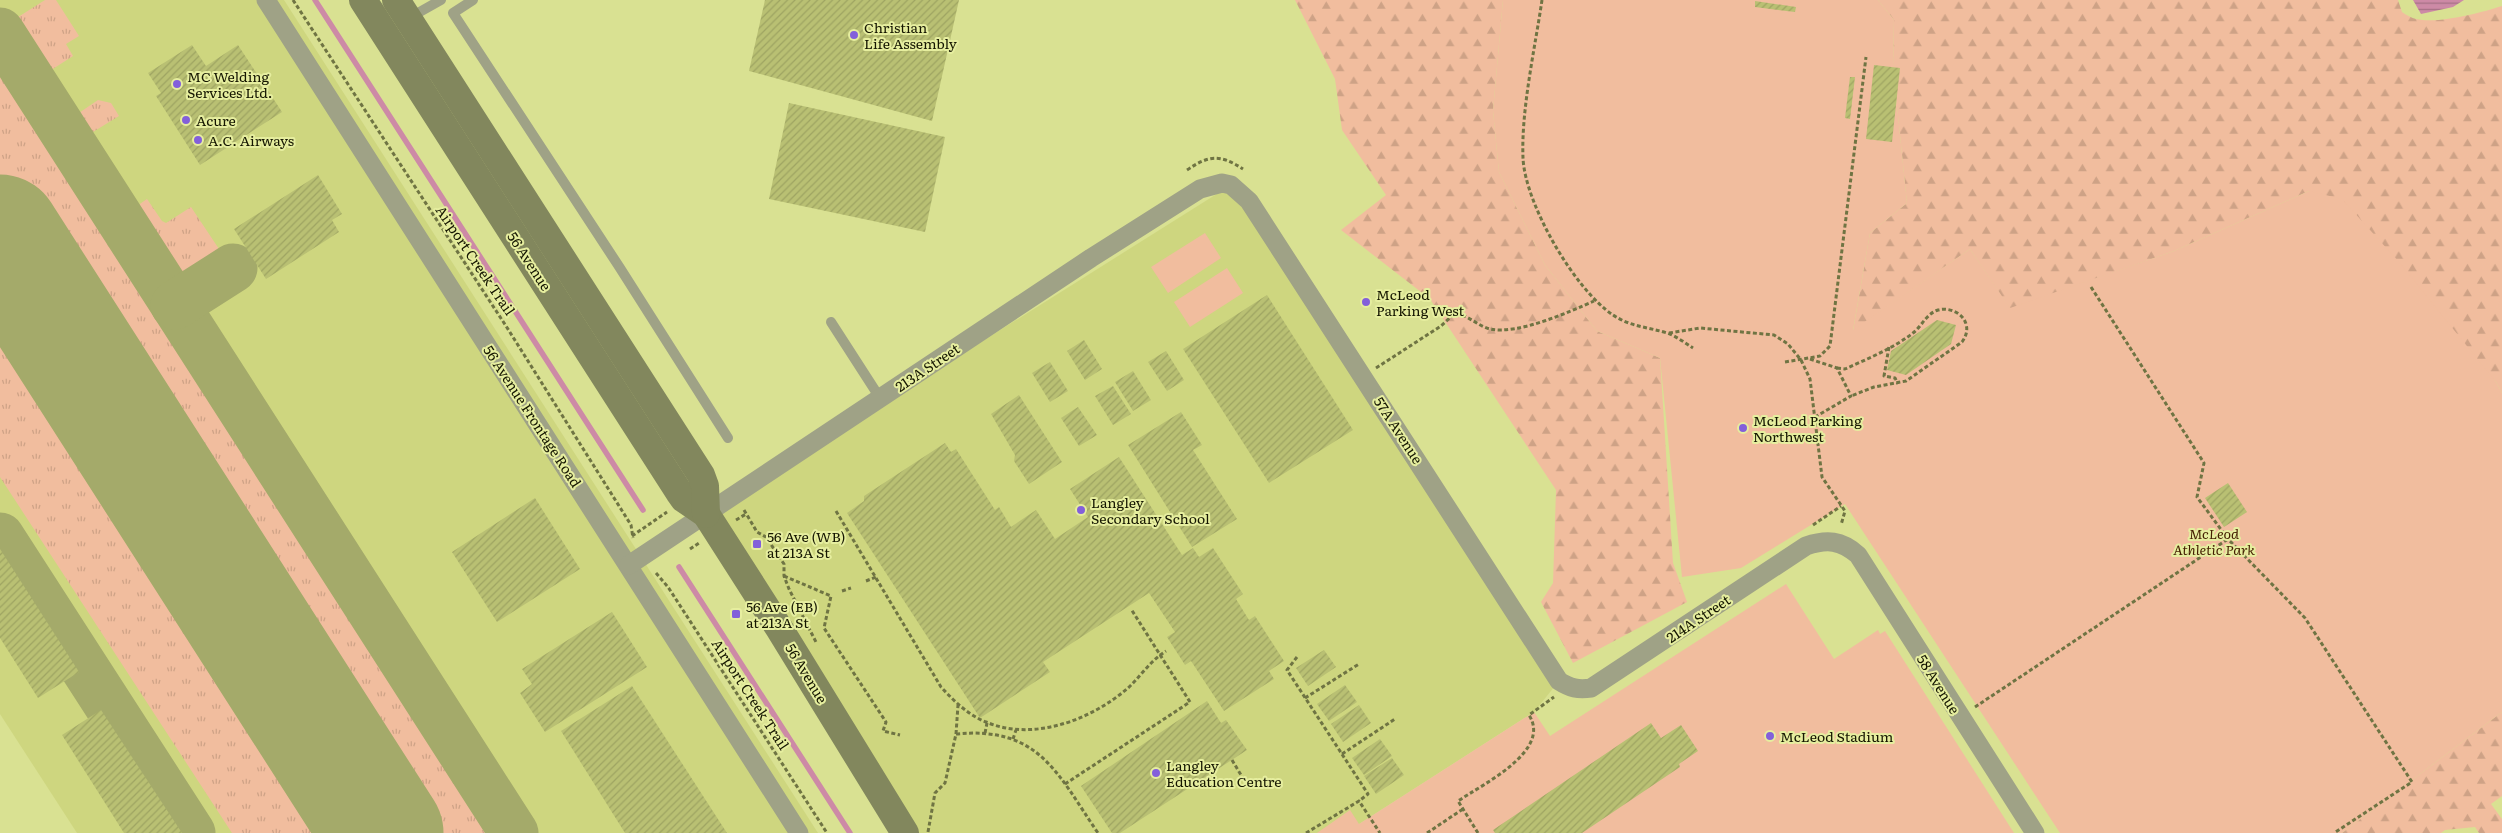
<svg xmlns="http://www.w3.org/2000/svg" width="2502" height="833" font-family="Literata,serif">
	<style>
		.built { fill: #ced67f }
		.grass { fill: url(#grass-tufts) }
		.forest { fill: url(#forest-firs) }
		.park { fill: #f1bd9e }
		.water { fill: url(#water-rules) }
		.lines { fill: none; stroke-linecap: round; stroke-linejoin: round }
		.stream { stroke: #cd8aa6; stroke-width: 5.5 }
		.taxiway { stroke: #a4aa6a; stroke-width: 49 }
		.runway { stroke: #a4aa6a; stroke-width: 121 }
		.building { fill: url(#building-hatch) }
		.path { stroke: #6f7443; stroke-width: 3; stroke-dasharray: 4 2.5; stroke-linecap: butt }
		.service { stroke: #9fa286; stroke-width: 10 }
		.minor { stroke: #9fa286; stroke-width: 19 }
		.secondary { stroke: #82875d; stroke-width: 28 }
		.poi-dot { fill: #8360da; stroke: #e6ee9f; stroke-width: 2 }
		.labels { text-anchor: middle; dominant-baseline: central; stroke-width: 4; stroke-linejoin: round; paint-order: stroke }
		.poi-label { font-size: 14px; fill: #151600; stroke: #e6ee9f; text-anchor: start }
		.street-label { font-size: 14px; fill: #151600; stroke: #e6ee9f }
		.park-label { font-size: 14px; font-style: italic; fill: #431d00; stroke: #e6ee9f }
	</style>
	<defs>
		<pattern id="grass-tufts" width="24" height="20" patternUnits="userSpaceOnUse" patternTransform="scale(1.25)"><rect width="24" height="20" fill="#f1bd9e"/><path d="M3 7l-1-3M5 7V3M7 7l1-3M15 17l-1-3M17 17v-4M19 17l1-3" fill="none" stroke="#cea286"/></pattern>
		<pattern id="forest-firs" width="22" height="20" patternUnits="userSpaceOnUse" patternTransform="scale(1.25)"><rect width="22" height="20" fill="#f1bd9e"/><path d="M5 1l3.5 6h-7zM16 11l3.5 6h-7z" fill="#cea286"/></pattern>
		<pattern id="water-rules" width="6" height="5" patternUnits="userSpaceOnUse" patternTransform="scale(1.25)"><rect width="6" height="5" fill="#cd8aa6"/><path d="M0 2.5h6" fill="none" stroke="#a57085"/></pattern>
		<pattern id="building-hatch" width="6" height="6" patternUnits="userSpaceOnUse" patternTransform="scale(1.25)"><rect width="6" height="6" fill="#b9c073"/><path d="M-1 1l2-2M0 6l6-6M5 7l2-2" fill="none" stroke="#9ea462"/></pattern>
	</defs>
	<rect width="100%" height="100%" fill="#d9e192"/>
	<g class="built">
		<path d="M0 0H284L818 833H77L0 714Z"/>
		<path d="M1231 185 1559 681 1534 712 1345 833H898L698 520Z"/>
	</g>
	<g class="grass">
		<path d="M45 0H56L79 36 66 44 73 56 48 72 15 19Z"/>
		<path d="M0 50H1L503 833H421L0 176Z"/>
		<path d="M98 100 111 103 119 116 88 135 76 115Z"/>
		<path d="M147 199 162 221 166 223 191 207 223 255 221 266 185 289 134 208Z"/>
		<path d="M0 292 346 833H232L0 477Z"/>
	</g>
	<g class="forest">
		<path d="M1295 0H1503L1493 111 1499 172 1545 265 1597 331 1660 358 1673 563 1687 602 1573 663 1541 602 1553 583 1556 490 1430 299 1341 230 1386 195 1342 130 1335 79Z"/>
		<path d="M1878 0H2398L2402 12C2406 15 2412 18 2416 19 2439 24 2480 13 2502 6V393L2496 382 2309 191 2174 251 2010 309 1970 249 1853 331 1870 233 1907 203 1893 67 1894 20Z"/>
		<path d="M2502 712V796L2491 804 2502 819V833H2479L2475 827 2445 830 2441 833H2342Z"/>
	</g>
	<g class="park">
		<path d="M1503 0H1878L1894 20 1893 67 1907 203 1870 233 1853 330 1970 249 2010 308 2174 251 2309 191 2342 199 2399 262 2496 382 2502 393V712L2342 833H2060L1845 504 1741 568 1682 577 1660 358 1597 331 1545 265 1499 172 1493 111Z"/>
		<path d="M1205 233 1221 258 1168 293 1151 267Z"/>
		<path d="M1227 268 1243 293 1190 327 1174 302Z"/>
		<path d="M1786 584 1834 659 1878 630 1880 634 1885 631 2014 833H1317L1350 810 1359 824 1534 712 1550 736Z"/>
	</g>
	<path class="water" d="M2413 0H2464L2453 7 2421 14Z"/>
	<g class="lines">
		<g class="stream">
			<path d="M315 0 643 510"/>
			<path d="M679 567 850 833"/>
		</g>
		<g class="taxiway">
			<path d="M0 32 514 833"/>
			<path d="M175 305 233 268"/>
			<path d="M0 537 191 833"/>
		</g>
		<path class="runway" d="M0 235 383 833"/>
	</g>
	<g class="building">
		<path d="M765 0H959L932 121 749 71Z"/>
		<path d="M1755 1 1796 7 1795 12 1755 7Z"/>
		<path d="M192 45 206 66 238 45 282 112 200 165 156 96 161 93 148 73Z"/>
		<path d="M1874 65 1900 68 1892 142 1866 139Z"/>
		<path d="M1850 77H1855L1850 119 1845 118Z"/>
		<path d="M789 103 945 137 925 232 769 199Z"/>
		<path d="M318 175 342 214 332 220 339 232 266 279 234 229Z"/>
		<path d="M1267 295 1353 430 1269 483 1183 349Z"/>
		<path d="M1937 320 1956 325 1951 344 1906 375 1887 370 1891 351Z"/>
		<path d="M1084 340 1102 369 1085 380 1067 351Z"/>
		<path d="M1166 351 1184 380 1167 391 1148 362Z"/>
		<path d="M1050 362 1068 391 1050 402 1032 373Z"/>
		<path d="M1133 371 1151 400 1133 411 1115 382Z"/>
		<path d="M1113 386 1131 414 1113 425 1095 396Z"/>
		<path d="M1019 395 1062 462 1029 484 1014 461 1015 455 991 414Z"/>
		<path d="M1078 407 1097 435 1079 446 1061 418Z"/>
		<path d="M1181 412 1202 445 1193 450 1237 519 1192 547 1128 445Z"/>
		<path d="M945 443 951 452 956 449 995 510 999 507 1011 527 1036 510 1055 539 1088 517 1070 489 1119 457 1182 555 1193 548 1199 557 1213 548 1243 594 1236 599 1249 620 1255 616 1284 661 1269 671 1274 679 1224 711 1191 661 1185 665 1167 637 1175 632 1149 593 1043 662 1050 672 980 718 847 513 864 501V496Z"/>
		<path d="M2228 483 2247 512 2224 527 2205 498Z"/>
		<path d="M535 498 580 569 497 622 452 552Z"/>
		<path d="M0 549 79 672 38 698 0 638Z"/>
		<path d="M612 612 647 667 545 732 520 693 532 684 522 669Z"/>
		<path d="M1324 650 1336 667 1308 686 1296 668Z"/>
		<path d="M1345 685 1357 702 1329 721 1317 704Z"/>
		<path d="M632 686 727 833H625L561 731Z"/>
		<path d="M1207 701 1221 723 1226 720 1247 750 1120 833H1112L1081 786Z"/>
		<path d="M1359 705 1371 723 1343 742 1331 724Z"/>
		<path d="M101 710 182 833H124L62 735Z"/>
		<path d="M1651 723 1661 738 1681 725 1698 751 1679 764 1680 767 1582 833H1495L1493 830Z"/>
		<path d="M1380 739 1392 756 1364 775 1352 758Z"/>
		<path d="M1392 758 1404 775 1376 794 1364 776Z"/>
	</g>
	<g class="lines">
		<g class="path">
			<path d="M293 0 506 326 631 525 633 538"/>
			<path d="M1542 0C1535 48 1521 110 1523 158 1525 204 1575 290 1613 315 1631 327 1648 327 1667 333 1676 336 1685 343 1693 348"/>
			<path d="M1187 170C1209 155 1220 154 1243 169"/>
			<path d="M2091 287 2204 463 2197 497 2228 539 2305 618 2412 782 2334 833"/>
			<path d="M1669 333 1700 328 1774 335 1788 344 1801 360 1810 379 1822 477 1845 511 1841 525"/>
			<path d="M1889 347 1884 376 1895 378 1898 384"/>
			<path d="M1810 359 1837 368 1851 396 1815 417"/>
			<path d="M1785 362 1820 356 1830 346 1866 57"/>
			<path d="M1376 368 1441 326 1455 313C1468 315 1478 326 1490 329 1518 335 1569 312 1594 301"/>
			<path d="M1837 368 1845 369C1867 359 1894 348 1913 333 1922 326 1926 314 1938 310 1949 307 1963 313 1966 324 1968 331 1966 336 1962 342L1906 381 1874 387 1851 396"/>
			<path d="M744 510 757 532 766 537 784 564V576L789 589 817 644"/>
			<path d="M836 511 941 687C954 701 968 715 986 722 1033 742 1091 720 1128 688 1141 676 1150 661 1166 651"/>
			<path d="M736 520 746 514"/>
			<path d="M1813 525 1841 506"/>
			<path d="M632 536 667 512"/>
			<path d="M690 549 699 543"/>
			<path d="M656 573 668 587 827 833"/>
			<path d="M784 576 831 596 824 628 886 722 883 731 900 735"/>
			<path d="M866 581 876 577"/>
			<path d="M842 591 851 588"/>
			<path d="M1297 657 1287 670 1368 794 1359 801"/>
			<path d="M1305 698 1359 664"/>
			<path d="M1975 707 2228 539"/>
			<path d="M985 733 987 723"/>
			<path d="M956 734C1039 726 1057 773 1098 833"/>
			<path d="M1013 739 1016 730"/>
			<path d="M1342 754 1395 719"/>
			<path d="M1232 760 1247 785"/>
			<path d="M1065 784 1190 702 1131 609"/>
			<path d="M928 832 935 793 945 783 956 734 958 705"/>
			<path d="M1306 833 1359 801 1380 833"/>
			<path d="M1427 833 1463 809"/>
			<path d="M1478 833 1458 801C1483 784 1552 751 1529 715L1554 697"/>
		</g>
		<g class="service">
			<path d="M473 0 453 13 620 268 728 438"/>
			<path d="M409 18 441 0"/>
			<path d="M831 322 880 398"/>
		</g>
		<g class="minor">
			<path d="M266 0 799 833"/>
			<path d="M629 565 1091 258 1200 189 1222 183 1231 185 1249 201 1559 681C1570 688 1578 690 1591 688L1806 546C1827 539 1841 540 1858 555L2035 833"/>
		</g>
		<g class="secondary">
			<path d="M363 0 679 492 684 499 706 514 779 628 905 833"/>
			<path d="M396 0 701 475 705 486 706 514"/>
		</g>
	</g>
	<g class="poi-dot">
		<circle cx="854" cy="35" r="5"/>
		<circle cx="177" cy="84" r="5"/>
		<circle cx="186" cy="120" r="5"/>
		<circle cx="198" cy="140" r="5"/>
		<circle cx="1366" cy="302" r="5"/>
		<circle cx="1743" cy="428" r="5"/>
		<circle cx="1081" cy="510" r="5"/>
		<rect x="752" y="539" width="10" height="10" rx="2.5"/>
		<rect x="731" y="609" width="10" height="10" rx="2.5"/>
		<circle cx="1770" cy="736" r="5"/>
		<circle cx="1156" cy="773" r="5"/>
	</g>
	<g class="labels">
		<g class="poi-label">
			<text x="864" y="27">Christian<tspan x="864" dy="16">Life Assembly</tspan></text>
			<text x="187" y="76">MC Welding<tspan x="187" dy="16">Services Ltd.</tspan></text>
			<text x="196" y="120">Acure</text>
			<text x="208" y="140">A.C. Airways</text>
			<text x="1376" y="294">McLeod<tspan x="1376" dy="16">Parking West</tspan></text>
			<text x="1753" y="420">McLeod Parking<tspan x="1753" dy="16">Northwest</tspan></text>
			<text x="1091" y="502">Langley<tspan x="1091" dy="16">Secondary School</tspan></text>
			<text x="767" y="536">56 Ave (WB)<tspan x="767" dy="16">at 213A St</tspan></text>
			<text x="746" y="606">56 Ave (EB)<tspan x="746" dy="16">at 213A St</tspan></text>
			<text x="1780" y="736">McLeod Stadium</text>
			<text x="1166" y="765">Langley<tspan x="1166" dy="16">Education Centre</tspan></text>
		</g>
		<g class="street-label">
			<text transform="translate(476 260) rotate(56)">Airport Creek Trail</text>
			<text transform="translate(530 261) rotate(57)">56 Avenue</text>
			<text transform="translate(927 367) rotate(-34)">213A Street</text>
			<text transform="translate(533 416) rotate(57)">56 Avenue Frontage Road</text>
			<text transform="translate(1399 430) rotate(57)">57A Avenue</text>
			<text transform="translate(1698 618) rotate(-34)">214A Street</text>
			<text transform="translate(807 673) rotate(59)">56 Avenue</text>
			<text transform="translate(1939 684) rotate(58)">58 Avenue</text>
			<text transform="translate(751 694) rotate(57)">Airport Creek Trail</text>
		</g>
		<g class="park-label">
			<text x="2214" y="533">McLeod<tspan x="2214" dy="16">Athletic Park</tspan></text>
		</g>
	</g>
</svg>
